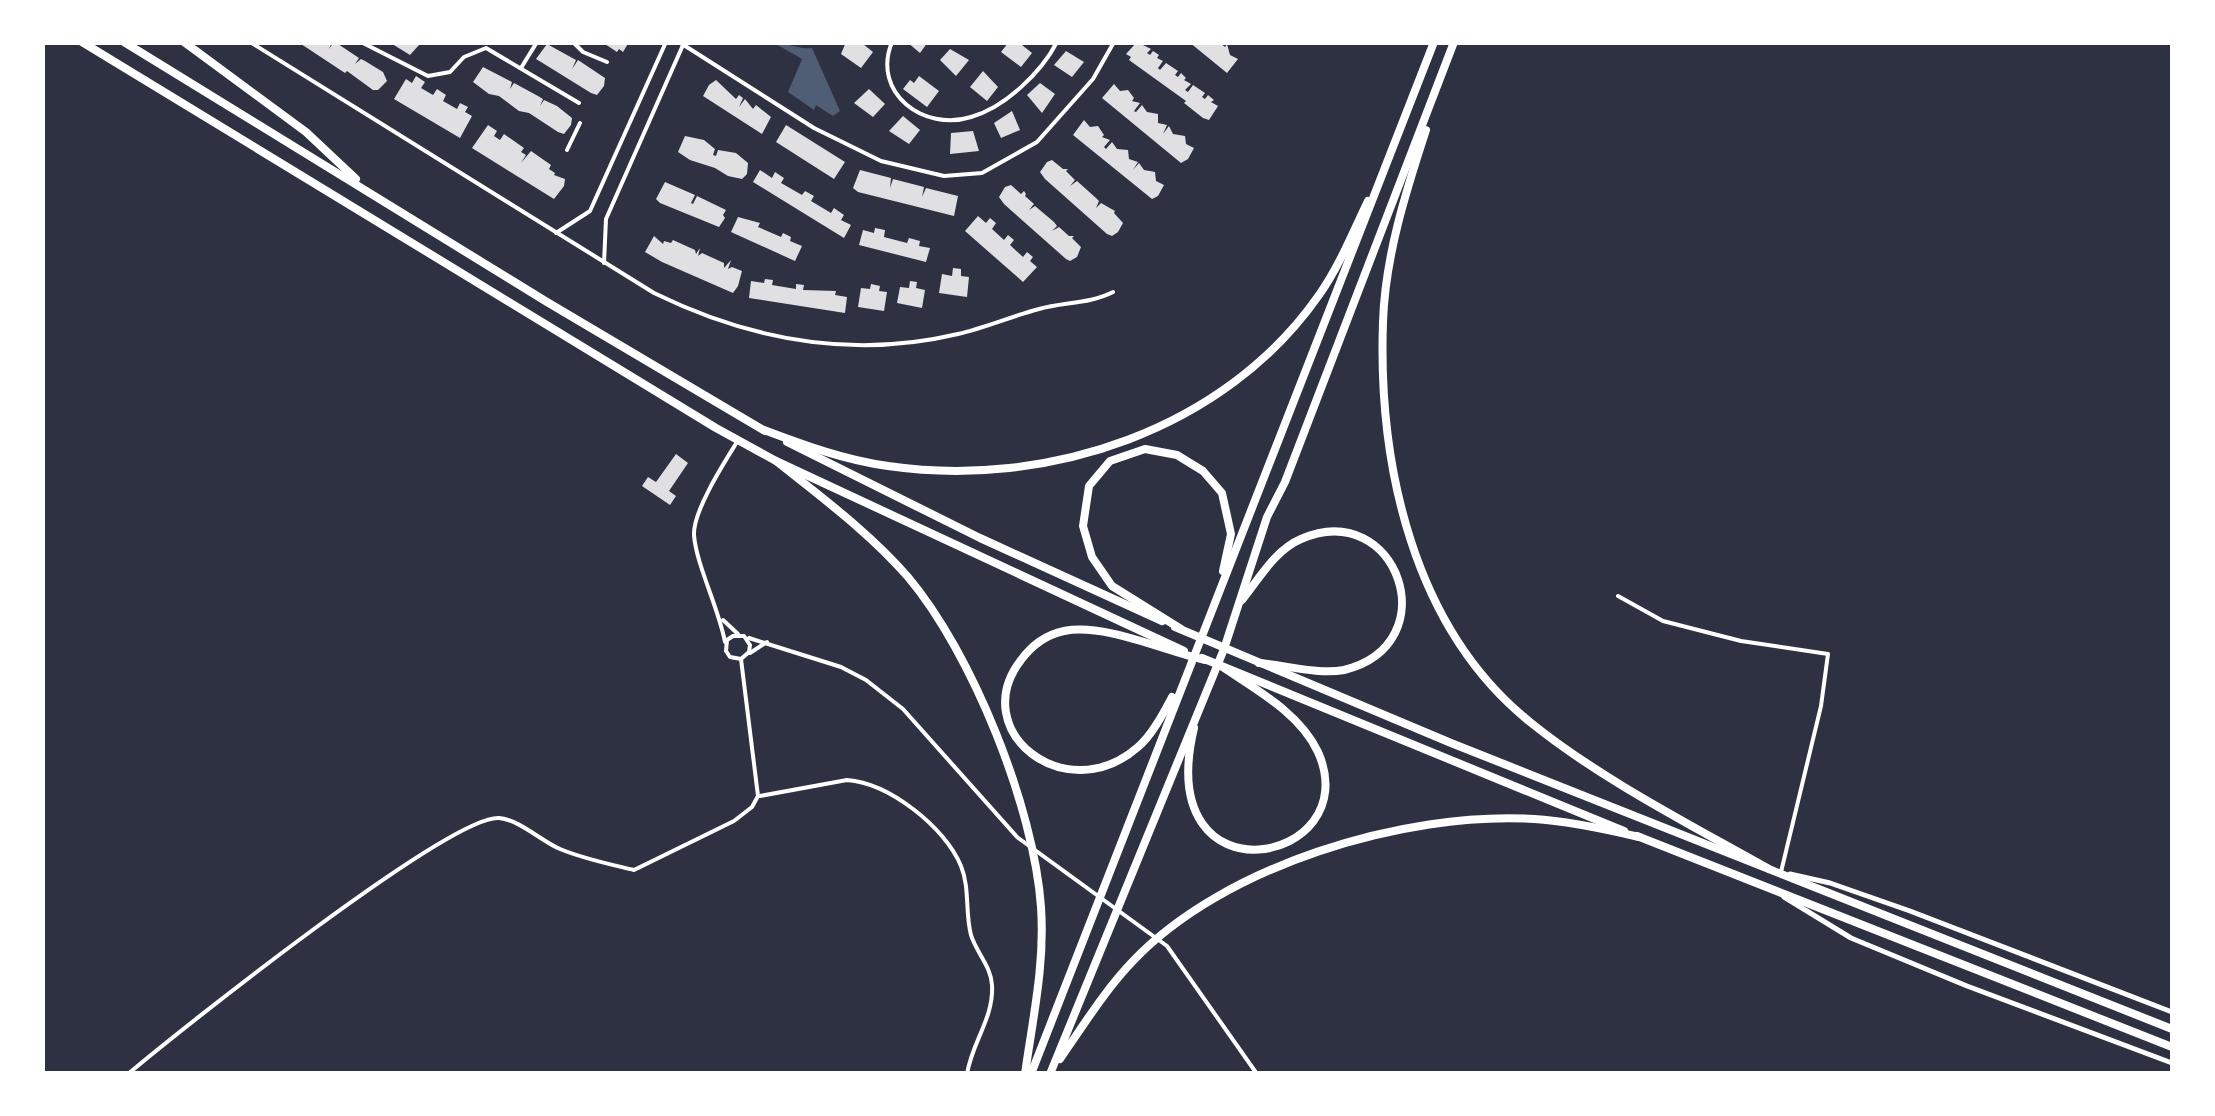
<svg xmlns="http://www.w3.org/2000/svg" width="2215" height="1116" font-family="Jost,sans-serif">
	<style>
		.water { fill: #4f5d75 }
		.building { fill: #e0e0e3 }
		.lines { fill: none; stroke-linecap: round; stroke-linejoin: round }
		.pedestrian { stroke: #fff; stroke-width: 4 }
		.minor { stroke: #fff; stroke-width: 4 }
		.tertiary { stroke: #fff; stroke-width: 5 }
		.trunk { stroke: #fff; stroke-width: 8 }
		.motorway { stroke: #fff; stroke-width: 8 }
	</style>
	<rect width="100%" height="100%" fill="#2d3142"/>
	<path class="water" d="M774 43C788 42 799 50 812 48L840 111 833 116 816 105 814 110 788 92 802 59Z"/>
	<g class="building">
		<path d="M298 42H332L329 49 334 42 338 44 359 58 355 64 361 59 365 61 383 72 387 81 378 90H373L347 71 345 73Z"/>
		<path d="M389 42H415L419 45 410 55Z"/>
		<path d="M602 42H629L623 52 619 49 617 52Z"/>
		<path d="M846 42 863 44 873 52 861 68 841 54Z"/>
		<path d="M907 42H928L920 53Z"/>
		<path d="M1013 42H1024L1022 45 1032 53 1021 67 1001 52 1008 43Z"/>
		<path d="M1137 42 1151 49 1147 53 1150 55 1153 51 1159 55 1157 58 1163 61 1158 68 1160 70 1166 63 1178 71 1175 75 1178 77 1181 73 1186 78 1184 80 1191 84 1185 90 1188 92 1193 85 1205 93 1202 97 1205 99 1208 95 1214 100 1211 102 1218 106 1209 120 1203 118 1184 103 1186 101 1129 60 1131 57 1126 54Z"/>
		<path d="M1189 42 1208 45 1220 43 1225 47 1227 44 1230 55 1238 59 1227 73Z"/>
		<path d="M547 44 576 60 572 69 578 60 605 78 604 86 597 95 591 93 541 62 536 59Z"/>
		<path d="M950 49 969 60 956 76 940 60Z"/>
		<path d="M1066 51 1084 62 1072 77 1054 65Z"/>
		<path d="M483 67 512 82 510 89 514 83 538 96 543 99 540 106 544 100 557 106 572 118 571 125 564 134 558 132 529 113 519 111 499 96 489 94 473 82Z"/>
		<path d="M983 71 998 87 987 101 970 87Z"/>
		<path d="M416 76 425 82 421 88 433 95 437 89 446 95 443 101 457 109 460 103 468 107 465 112 472 116 460 138 394 99 406 79 412 83Z"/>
		<path d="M919 76 939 91 927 107 903 89 910 80 914 83Z"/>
		<path d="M716 80 736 99 739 95 743 98 739 107 745 99 753 109 756 105 771 117 762 134 703 96 709 85Z"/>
		<path d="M1040 83 1055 94 1042 113 1027 95Z"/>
		<path d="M1114 84 1120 91 1128 90 1134 98 1132 101 1140 103 1134 111 1136 112 1142 105 1147 112 1158 114V123L1167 125 1163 134 1169 126 1173 134 1185 136 1186 144 1194 148 1188 159 1181 163 1102 98Z"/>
		<path d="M869 89 885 104 873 117 854 103Z"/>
		<path d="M1012 111 1020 130 1001 138 994 123Z"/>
		<path d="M903 116 920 130 909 144 889 131Z"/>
		<path d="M1084 120 1090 127 1098 126 1104 135 1102 137 1110 140 1104 147 1106 149 1112 142 1117 149 1128 150 1129 159 1138 162 1133 170 1139 163 1144 170 1155 172 1156 181 1164 185 1158 196 1152 199 1073 135Z"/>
		<path d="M488 125 497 131 494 136 500 140 504 134 524 148 521 152 526 155 521 163 531 151 551 165 549 169 555 173 554 175 565 179 564 186 554 199 472 148Z"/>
		<path d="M786 125 845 162 834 179 776 142Z"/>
		<path d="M973 131 979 151 950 154 951 133Z"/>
		<path d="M685 136 704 140 715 149 713 155 716 156 718 150 736 153 748 163 747 174 742 179 728 176 715 168 690 160 678 152Z"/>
		<path d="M1052 160 1063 169H1068L1066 171 1075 180 1070 186 1077 181 1096 198 1099 201 1096 208 1101 203 1115 211 1114 213 1123 223 1118 232 1112 236 1107 234 1045 179 1040 172 1047 162Z"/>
		<path d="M760 170 772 178 775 172 784 178 781 183 802 195 805 191 814 196 811 201 831 213 834 208 844 215 841 220 851 225 844 238 753 182Z"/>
		<path d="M860 170 891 178 890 188 893 179 924 187 922 197 926 188 958 196 954 216 858 192 853 188Z"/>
		<path d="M665 182 695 195 691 203 693 204 697 196 726 210 723 215 725 218 719 227 660 203 656 199Z"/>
		<path d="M1011 185 1021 194 1024 191 1026 194 1025 196 1034 204 1029 210 1035 206 1054 222 1057 226 1052 231 1059 227 1069 236H1074L1072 238 1081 247 1077 257 1070 261 1066 259 1004 204 999 197 1005 187Z"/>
		<path d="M978 216 986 223 990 218 996 223 992 229 1004 240 1008 235 1014 240 1010 245 1023 257 1027 252 1033 257 1030 261 1037 267 1023 282 965 231Z"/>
		<path d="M738 217 760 223 758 227 781 237 783 233 791 237 790 241 802 246 795 261 731 232Z"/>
		<path d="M875 228 885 230 884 237 907 243 909 238 920 241 919 246 930 248 926 262 859 245 863 230 874 233Z"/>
		<path d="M654 236 663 244 664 241 671 243 673 240 695 250 696 254 700 248 698 256 702 253 724 263V268L731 260 728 269 732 267 742 271 738 286 733 293 662 262 645 252Z"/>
		<path d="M953 268 961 269V276L969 277 967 297 939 293 942 274 952 276Z"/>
		<path d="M765 279 773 280 772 285 796 289V284L804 285 803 290 836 291 835 295 847 297 845 313 749 298 751 281 764 283Z"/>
		<path d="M910 281 917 282 916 288 925 290 922 308 897 303 900 287 909 288Z"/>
		<path d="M871 284 880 286 879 291 887 292 884 311 858 307 861 288 870 289Z"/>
		<path d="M676 454 688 463 669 491 676 496 670 505 642 486 648 477 656 482Z"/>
	</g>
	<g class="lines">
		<g class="pedestrian">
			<path d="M361 42 428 76 450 72 464 57 486 48 579 103"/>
			<path d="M573 42 583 52 607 62"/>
			<path d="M521 68 537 42"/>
			<path d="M567 150 580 123"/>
		</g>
		<g class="minor">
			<path d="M250 42 654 293C750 340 853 359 958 334 985 328 1012 316 1039 309 1063 302 1090 304 1113 292"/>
			<path d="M679 42 814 128 881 161 944 176 982 173 1037 142 1093 79 1114 42"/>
			<path d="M892 42C871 93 924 132 971 117 1005 107 1041 73 1057 42"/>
			<path d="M556 233 590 211 666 42"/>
			<path d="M604 263 606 219 683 45"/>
			<path d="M1618 596 1663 621 1741 641 1828 654 1821 706 1781 872"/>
			<path d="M723 620 738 634"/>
			<path d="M749 638 841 667 866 680 903 709 1017 837 1167 946 1257 1074"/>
			<path d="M725 642C719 609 696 564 694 535 693 511 724 463 737 442"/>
			<path d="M750 653 767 642"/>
			<path d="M760 796 847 780C889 783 945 827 961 866 970 888 965 913 971 935 976 952 991 966 992 985 994 1018 972 1042 967 1074"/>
			<path d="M128 1074C179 1031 450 815 499 818 520 820 541 841 560 849 584 859 609 864 634 870L734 821 752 807 758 796 741 659 749 652 750 645 744 636H733L727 640 726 651 730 657 741 659"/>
		</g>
		<g class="tertiary">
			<path d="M1790 874 1830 883 1910 911 2172 1012"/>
			<path d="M1784 897 1851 938 1967 986 2172 1063"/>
		</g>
		<g class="trunk">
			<path d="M82 42 716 428 776 461 1184 651"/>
			<path d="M124 42 547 302 765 431"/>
			<path d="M184 42 306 132 356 179"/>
			<path d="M787 442 980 538 1162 621"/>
			<path d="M1175 627 1451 743 2172 1029"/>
			<path d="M1202 658 1624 831"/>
			<path d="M1637 836 2172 1047"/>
		</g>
		<g class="motorway">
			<path d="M1426 130C1406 191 1385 257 1383 322 1378 465 1413 628 1530 722 1599 778 1691 825 1769 869"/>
			<path d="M764 430C804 445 844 460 888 466 1047 489 1225 430 1319 295 1339 267 1353 232 1368 201"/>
			<path d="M776 461C821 497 870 533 908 577 972 653 1034 807 1041 907 1045 964 1033 1017 1025 1074"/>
			<path d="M1242 600C1259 579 1275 550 1301 539 1397 497 1449 644 1344 670 1319 675 1284 665 1259 663"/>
			<path d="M1181 629 1112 586 1092 557 1083 526 1089 486 1110 461 1145 449 1177 455 1203 471 1222 493 1231 534 1223 571"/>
			<path d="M1172 697C1163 714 1152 735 1138 747 1066 810 966 731 1021 660 1032 645 1045 635 1064 631 1105 623 1164 651 1205 660"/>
			<path d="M1194 728C1151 908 1368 864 1318 752 1300 713 1255 689 1221 666"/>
			<path d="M1060 1059C1083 1026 1105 990 1133 961 1223 866 1404 811 1534 819 1569 821 1605 829 1639 837"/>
			<path d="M1031 1074 1434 42"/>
			<path d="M1050 1074 1224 649 1267 517 1285 482 1454 42"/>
		</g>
	</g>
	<rect width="2215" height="1116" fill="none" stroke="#ffffff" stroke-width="90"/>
</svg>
